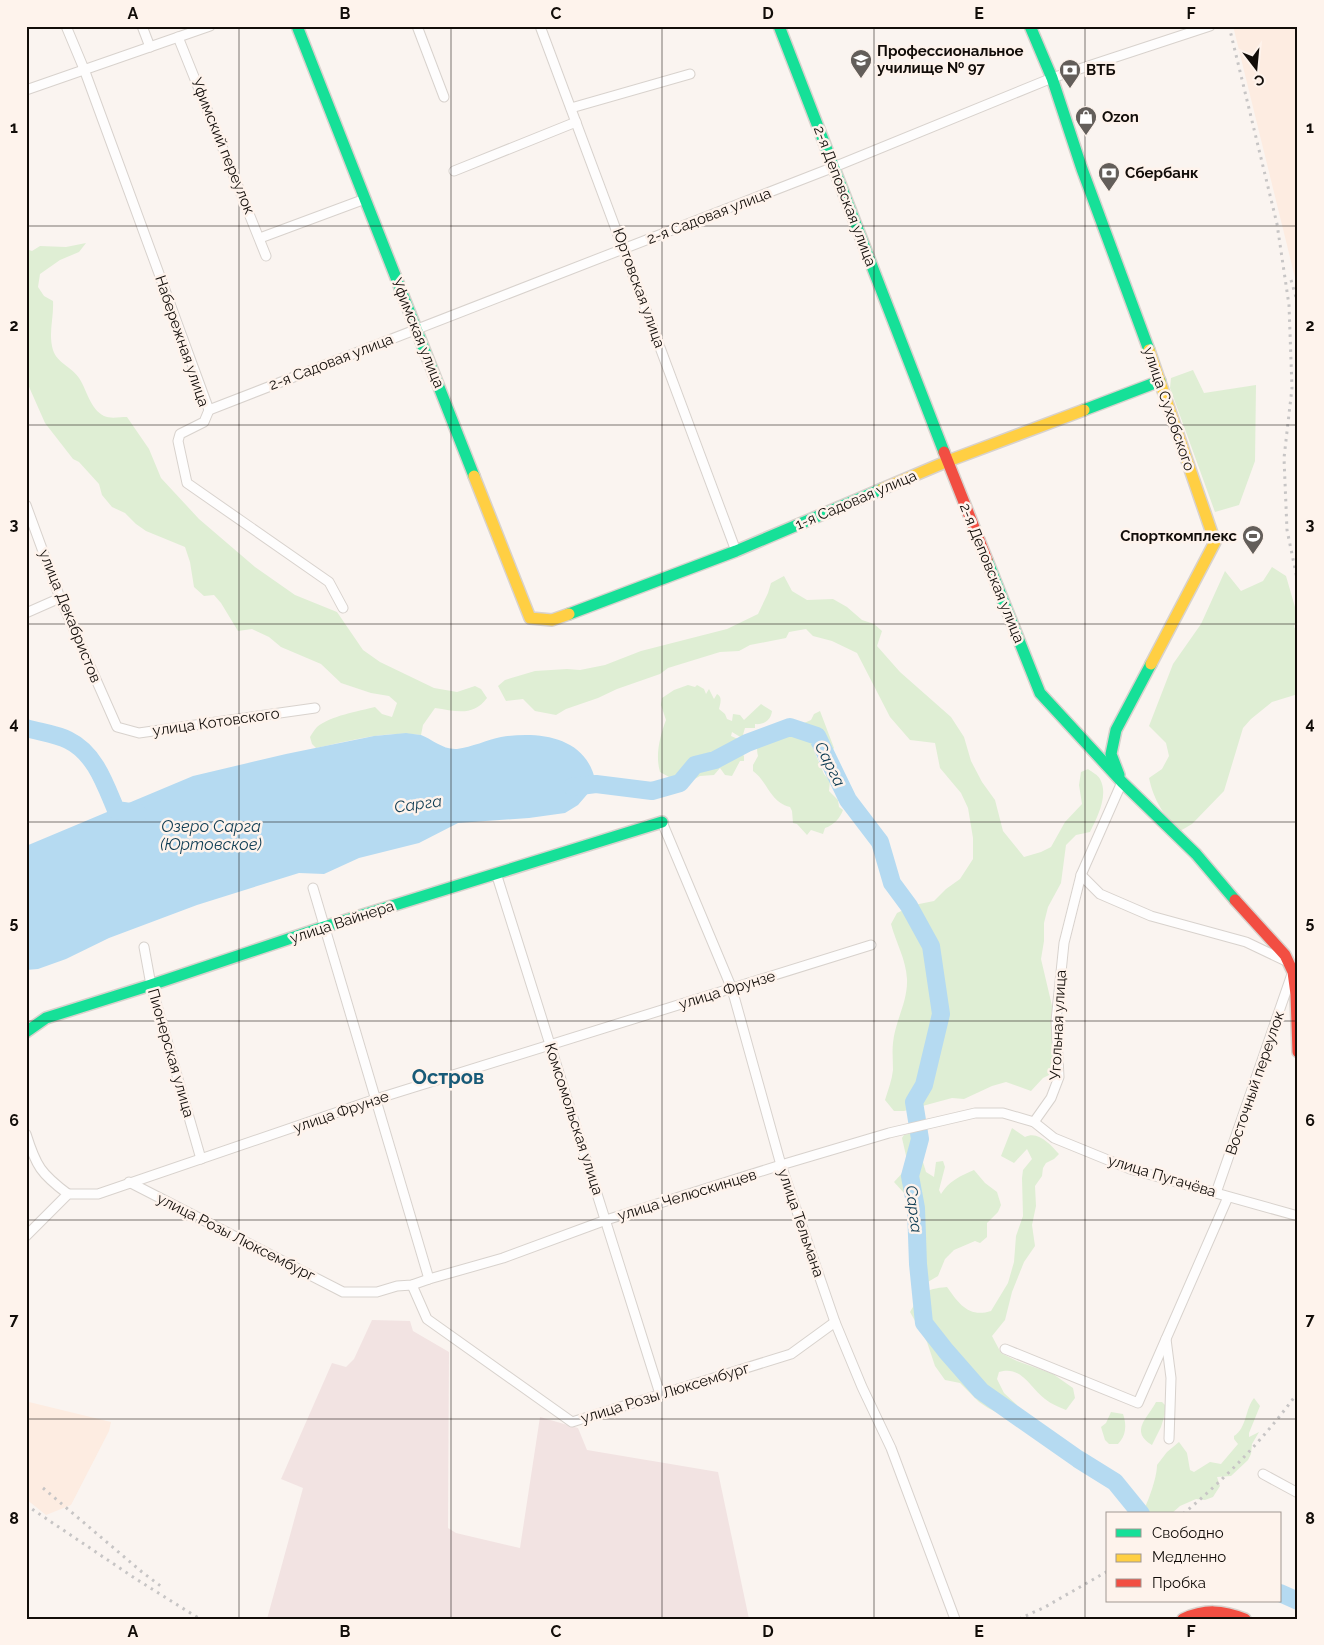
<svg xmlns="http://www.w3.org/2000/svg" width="1324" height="1645" font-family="Raleway,sans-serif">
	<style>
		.built { fill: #fdece1 }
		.industrial { fill: #f2e3e2 }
		.green { fill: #dfeed4 }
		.water { fill: #b5daf1 }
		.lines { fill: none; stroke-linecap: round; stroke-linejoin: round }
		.river { stroke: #b5daf1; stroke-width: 18 }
		.street-casing { stroke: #d8d2cd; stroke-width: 11 }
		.fast-casing { stroke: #d8d2cd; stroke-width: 14 }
		.slow-casing { stroke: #d8d2cd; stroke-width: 14 }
		.jam-casing { stroke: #d8d2cd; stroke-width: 14 }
		.street { stroke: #fefdfd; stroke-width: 9 }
		.fast { stroke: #16e098; stroke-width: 11 }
		.slow { stroke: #ffcf43; stroke-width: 11 }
		.jam { stroke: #f24e42; stroke-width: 11 }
		.rail { stroke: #c7c5c5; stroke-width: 3; stroke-dasharray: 2.5 5; stroke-linecap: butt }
		.grid { fill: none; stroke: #120d09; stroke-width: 1; stroke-opacity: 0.55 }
		.labels { text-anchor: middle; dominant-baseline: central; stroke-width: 5; stroke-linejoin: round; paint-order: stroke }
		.poi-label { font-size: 15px; font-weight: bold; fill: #120d09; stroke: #fef3ec; text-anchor: start }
		.street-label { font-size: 15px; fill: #120d09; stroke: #fef3ec }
		.water-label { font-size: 16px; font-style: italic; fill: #0d3b52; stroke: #fef3ec }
		.district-label { font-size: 20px; font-weight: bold; fill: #185a77; stroke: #fef3ec }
		.neatline { fill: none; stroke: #120d09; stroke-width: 2 }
		.grid-label { font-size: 16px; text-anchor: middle; font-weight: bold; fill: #120d09 }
	</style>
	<rect width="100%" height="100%" fill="#faf4f0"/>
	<g class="built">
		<path d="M1233 26H1298V290Z"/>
		<path d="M29 1402 111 1422 109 1431 71 1505 46 1515 26 1499V1428L28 1424H26V1415Z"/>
	</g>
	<path class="industrial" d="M372 1320 410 1321 413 1331 449 1352 448 1528 456 1533 520 1548 540 1417 578 1428 587 1450 718 1472 749 1619H267L303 1488 281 1479 332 1363 346 1367 354 1359Z"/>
	<g class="green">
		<path d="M86 243 79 252 60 260 40 274 38 287 44 296 53 301C54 318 48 333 53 350 57 363 72 367 79 378 87 390 90 409 104 416 110 419 120 417 127 417L149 449 161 478 199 519 255 567 295 595 337 612 363 650 380 662 434 688 457 692 475 686 481 689 487 698C473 717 456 711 435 708L423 725 421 735C386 730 350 741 316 748L312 744 310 737C312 734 314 730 317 727 330 716 359 711 375 707L382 714 392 717 397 703 389 696 371 693 341 683 321 664 281 647 269 637 252 629 238 631 221 603 214 595 204 596 194 587 190 562 185 547 146 531 136 524 125 513 112 507 102 495 99 484 79 462 73 459 45 423 26 380V249L32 251 40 246 66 247Z"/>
		<path d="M1193 370 1204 393 1256 385 1255 461 1239 505 1215 512 1170 388 1171 378Z"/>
		<path d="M1272 567 1286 576 1297 614 1294 627 1298 632V694L1272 702 1251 719 1243 728 1224 791 1192 824 1175 834 1178 831C1163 813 1154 801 1149 778L1162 769 1169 756 1166 743 1149 726 1173 664 1201 624 1225 571 1241 591 1263 581Z"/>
		<path d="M784 576 792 591 807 600 833 599 847 607 862 620 874 624 882 631 877 646 900 672 951 717 964 737 971 761 982 782 995 800 1003 831 1024 857 1041 852 1051 847 1065 822 1082 804 1079 785 1081 772 1088 769C1092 772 1098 775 1100 779 1109 795 1097 818 1090 832L1076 835 1066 845 1061 883 1048 907 1044 923V941L1041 959 1053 1010V1056L1049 1075 1043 1078 1031 1091 1006 1082 992 1086 964 1099 952 1098 904 1111H894L885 1100C888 1090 892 1080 893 1070 893 1061 892 1052 893 1043 895 1021 908 1002 907 979 906 959 896 943 891 924L897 913 914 905 934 901 946 889 960 879 973 859V838L968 808 961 793 940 768 935 743 910 740 890 717 857 653 832 641 813 636 806 629 789 632 786 638 750 645 739 651 720 652 668 668 660 674 617 689 598 698 566 709 556 715 535 711 523 699 506 701 498 686 505 680 535 671 567 669 580 670 605 665 641 651 727 629 758 614 768 593 771 583Z"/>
		<path d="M688 685 695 687 697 685 704 689 706 694 709 689 714 699 717 694C723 697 720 704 719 709L725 714 727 719 732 721 733 714 740 715 744 720 761 704 772 711C771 720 764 725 755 724V728H745L742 738 732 732 731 736 738 739V745L741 747 740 751 744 756V761H740L732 776 725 775 720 768 714 775 700 776 691 781 680 783 660 772C655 755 660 736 666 720L661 705 662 698 674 690Z"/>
		<path d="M820 711 834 748 825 758 818 747 812 746 824 774 830 781 829 791 838 800 839 807 843 810C840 818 834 825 825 828L823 834 811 830 807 835 797 824 793 823 792 811 790 807C770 802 768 782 753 771V765L758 756C756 748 757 744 764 739L762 731 776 727 780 736C792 733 798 738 804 723L811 720 814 714Z"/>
		<path d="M1012 1128 1025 1137C1038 1130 1051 1145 1059 1154L1054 1159 1046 1163 1043 1168 1042 1176 1035 1186 1036 1206 1032 1225 1035 1246 1024 1262 1012 1292 1005 1320 992 1336 1001 1353 1017 1361 1053 1374 1073 1388 1075 1398 1066 1410C1059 1407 1051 1404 1045 1399 1030 1388 1022 1365 999 1372L997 1379 1004 1393 1017 1405 1011 1414 998 1413 988 1408 979 1402 960 1383 945 1380 935 1366 927 1342 910 1312C922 1293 924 1289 947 1287 959 1304 969 1318 991 1311L1008 1283 1014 1262 1016 1236 1023 1216 1022 1178 1023 1170 1032 1159 1027 1149 1014 1163 1001 1156Z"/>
		<path d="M913 1133 918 1135 920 1139 919 1149 926 1172 934 1177 936 1162 943 1161 945 1167 939 1190 941 1194C949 1181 960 1176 974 1170L985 1183 997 1192 1001 1205 998 1212 987 1223V1237L980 1243 975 1241 954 1250 945 1259 938 1276 921 1286 912 1274 911 1259C924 1241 910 1235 913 1217L920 1212 918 1202 905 1194 894 1182 905 1170 907 1160 902 1138 904 1135Z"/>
		<path d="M1254 1398 1260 1406 1249 1433V1437L1259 1432 1252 1444 1251 1454 1248 1460 1231 1476 1217 1477 1220 1486 1213 1497 1205 1500 1196 1499 1180 1506 1171 1514H1142C1148 1502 1157 1478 1157 1465L1167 1452 1179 1442 1187 1453 1190 1470 1194 1472 1210 1462 1221 1464 1238 1444 1234 1439V1436C1247 1428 1245 1409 1254 1398Z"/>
		<path d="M1156 1402H1162L1167 1407 1161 1427 1152 1445C1129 1431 1148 1418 1156 1402Z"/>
		<path d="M1111 1412 1123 1414C1127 1425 1126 1436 1118 1444H1109L1105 1440 1101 1427 1106 1423Z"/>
	</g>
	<path class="water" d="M406 733C410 734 416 734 421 735 432 739 443 750 457 749 472 747 487 740 501 737 541 731 588 737 596 784L578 805 565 813 529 818 458 823 419 843 359 858 324 874 299 873 197 905 109 938 66 959 38 969 26 970V846L193 776 286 754 374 736Z"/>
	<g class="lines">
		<g class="river">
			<path d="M26 728C39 732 56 734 68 740 95 753 105 784 116 810L138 813"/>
			<path d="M572 787 596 784 652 791 680 783 695 765 715 760 747 743 790 727 817 736 848 800 880 842 892 883 909 906 931 946 941 1014 924 1085 914 1102 920 1139 910 1176 916 1208 918 1264 924 1323 946 1351 981 1391 1078 1459 1115 1482 1141 1514"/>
			<path d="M1280 1593 1298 1601"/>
		</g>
		<g class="street-casing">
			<g id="street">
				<path d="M66 26 84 69 209 410 204 422 180 434 178 441 187 483 329 582 343 608"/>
				<path d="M142 26 150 47"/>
				<path d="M417 26 444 97"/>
				<path d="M540 26 736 551"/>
				<path d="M178 37 266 256"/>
				<path d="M26 90 210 26"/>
				<path d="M571 108 690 74"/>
				<path d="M454 171 576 122"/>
				<path d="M260 238 365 199"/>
				<path d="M209 410 834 167 1052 78 1210 26"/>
				<path d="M26 505 60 598 117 727 139 733 315 708"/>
				<path d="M26 613 60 598"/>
				<path d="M662 822 732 989 781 1165 835 1322 862 1387 891 1448 955 1619"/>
				<path d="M496 873 660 1394"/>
				<path d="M1081 875 1100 894 1151 916 1246 942 1288 962"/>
				<path d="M313 888 429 1279"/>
				<path d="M144 947 151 985 201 1159"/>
				<path d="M1034 1122 1051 1098 1059 1077 1056 1021 1064 943 1081 875 1122 782"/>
				<path d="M26 1134C36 1166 41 1174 68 1194"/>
				<path d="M129 1182 343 1292H377L397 1286 412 1285 429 1279 503 1258 606 1220 781 1165 889 1133 975 1113H1003L1034 1122 1054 1138 1130 1169 1298 1216"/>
				<path d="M1216 1193 1292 974"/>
				<path d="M26 1236 68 1194H98L376 1099 871 945"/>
				<path d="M412 1285 427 1319 572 1422 791 1354 835 1322"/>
				<path d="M1166 1339 1171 1378 1169 1439"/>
				<path d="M1005 1349 1138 1403 1228 1197"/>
				<path d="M1263 1474 1298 1493"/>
			</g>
		</g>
		<g class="fast-casing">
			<g id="fast">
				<path d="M297 26 474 476"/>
				<path d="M779 26 944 452"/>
				<path d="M1030 26 1052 78 1082 169 1149 350"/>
				<path d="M1084 410 1160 381"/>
				<path d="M987 560 1040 693 1122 782 1196 854 1235 900"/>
				<path d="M569 614 736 551 882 489"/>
				<path d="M1119 775 1111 754 1116 730 1151 664"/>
				<path d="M26 1032 46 1018 151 985 324 927 662 822"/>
			</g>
		</g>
		<g class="slow-casing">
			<g id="slow">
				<path d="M1149 350 1215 542 1151 664"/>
				<path d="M474 476 530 618 552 620 569 614"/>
				<path d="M882 489 948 461 1084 410"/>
			</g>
		</g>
		<g class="jam-casing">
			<g id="jam">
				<path d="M944 452 987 560"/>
				<path d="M1235 900 1285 955 1293 972 1296 994 1298 1052"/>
				<path d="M1183 1619C1205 1609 1222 1610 1245 1619"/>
			</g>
		</g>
		<use href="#street" class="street"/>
		<use href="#fast" class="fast"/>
		<use href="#slow" class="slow"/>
		<use href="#jam" class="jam"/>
		<g class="rail">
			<path d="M1229 26 1277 224 1289 305 1292 388 1284 458 1287 530 1298 583"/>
			<path d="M1291 280 1298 304"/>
			<path d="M43 1488 142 1572 162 1587"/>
			<path d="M26 1505 136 1579 200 1619"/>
			<path d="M1183 1514C1226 1478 1265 1438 1298 1392"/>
			<path d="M1019 1619 1045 1607 1108 1571"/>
		</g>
	</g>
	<path class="grid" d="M239 26V1619M451 26V1619M662 26V1619M874 26V1619M1085 26V1619M26 226H1298M26 425H1298M26 624H1298M26 822H1298M26 1021H1298M26 1220H1298M26 1419H1298"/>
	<defs>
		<g id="university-pin" transform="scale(1.125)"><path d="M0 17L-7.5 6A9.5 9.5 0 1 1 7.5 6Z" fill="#635e5a" stroke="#fef3ec"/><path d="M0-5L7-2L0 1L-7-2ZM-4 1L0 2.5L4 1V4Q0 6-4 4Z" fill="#fff"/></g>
		<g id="bank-pin" transform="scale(1.125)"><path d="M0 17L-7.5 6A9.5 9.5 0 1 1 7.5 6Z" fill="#635e5a" stroke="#fef3ec"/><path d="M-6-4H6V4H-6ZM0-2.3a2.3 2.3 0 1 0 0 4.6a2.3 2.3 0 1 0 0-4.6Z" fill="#fff"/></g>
		<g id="shop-pin" transform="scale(1.125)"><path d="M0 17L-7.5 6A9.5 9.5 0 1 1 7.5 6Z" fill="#635e5a" stroke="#fef3ec"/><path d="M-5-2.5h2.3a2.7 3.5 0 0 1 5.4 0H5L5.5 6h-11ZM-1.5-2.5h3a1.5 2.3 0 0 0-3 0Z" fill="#fff"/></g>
		<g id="stadium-pin" transform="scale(1.125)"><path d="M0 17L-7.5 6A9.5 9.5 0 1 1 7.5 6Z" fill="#635e5a" stroke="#fef3ec"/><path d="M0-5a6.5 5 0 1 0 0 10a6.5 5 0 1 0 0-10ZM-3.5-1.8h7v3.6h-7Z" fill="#fff"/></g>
	</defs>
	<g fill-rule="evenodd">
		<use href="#university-pin" x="861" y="60"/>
		<use href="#bank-pin" x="1070" y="70"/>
		<use href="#shop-pin" x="1086" y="117"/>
		<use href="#bank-pin" x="1109" y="173"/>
		<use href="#stadium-pin" x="1253" y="536"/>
	</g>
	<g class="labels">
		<g class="poi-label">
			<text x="877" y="51">Профессиональное<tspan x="877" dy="17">училище № 97</tspan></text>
			<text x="1086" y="70">ВТБ</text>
			<text x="1102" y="117">Ozon</text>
			<text x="1125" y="173">Сбербанк</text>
			<text x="1237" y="536" text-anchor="end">Спорткомплекс</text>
		</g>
		<g class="street-label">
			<text transform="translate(223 146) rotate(68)">Уфимский переулок</text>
			<text transform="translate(845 196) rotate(69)">2-я Деповская улица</text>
			<text transform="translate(709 216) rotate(-21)">2-я Садовая улица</text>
			<text transform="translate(639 288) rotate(70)">Юртовская улица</text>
			<text transform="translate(418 333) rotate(68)">Уфимская улица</text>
			<text transform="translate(182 341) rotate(71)">Набережная улица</text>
			<text transform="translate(331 362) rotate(-21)">2-я Садовая улица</text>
			<text transform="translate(1169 409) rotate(71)">улица Сухобского</text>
			<text transform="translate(856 500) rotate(-23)">1-я Садовая улица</text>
			<text transform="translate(992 573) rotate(68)">2-я Деповская улица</text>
			<text transform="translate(70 616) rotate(68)">улица Декабристов</text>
			<text transform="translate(216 722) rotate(-8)">улица Котовского</text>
			<text transform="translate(342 922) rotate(-18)">улица Вайнера</text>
			<text transform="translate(727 990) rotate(-17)">улица Фрунзе</text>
			<text transform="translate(1058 1025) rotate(-87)">Угольная улица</text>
			<text transform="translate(171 1053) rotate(74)">Пионерская улица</text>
			<text transform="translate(1255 1083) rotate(-71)">Восточный переулок</text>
			<text transform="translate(341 1112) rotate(-19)">улица Фрунзе</text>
			<text transform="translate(574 1119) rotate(72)">Комсомольская улица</text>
			<text transform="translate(1162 1176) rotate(17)">улица Пугачёва</text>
			<text transform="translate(687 1195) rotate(-17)">улица Челюскинцев</text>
			<text transform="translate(801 1223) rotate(71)">улица Тельмана</text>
			<text transform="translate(236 1237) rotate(27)">улица Розы Люксембург</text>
			<text transform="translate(665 1393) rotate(-17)">улица Розы Люксембург</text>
		</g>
		<g class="water-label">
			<text transform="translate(830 764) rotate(63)">Сарга</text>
			<text transform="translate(418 804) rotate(-8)">Сарга</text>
			<text x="211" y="826">Озеро Сарга<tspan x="211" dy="18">(Юртовское)</tspan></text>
			<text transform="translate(914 1209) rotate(83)">Сарга</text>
		</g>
		<g class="district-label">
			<text x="448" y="1077">Остров</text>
		</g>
	</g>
	<rect width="1324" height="1645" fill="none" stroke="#fef3ec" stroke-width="55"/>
	<rect x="1106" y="1512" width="175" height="90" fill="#fef3ec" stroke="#a09791"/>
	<rect x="1116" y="1529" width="25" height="8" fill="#16e098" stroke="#a09791"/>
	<text x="1152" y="1538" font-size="15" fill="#120d09">Свободно</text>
	<rect x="1116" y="1554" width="25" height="8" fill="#ffcf43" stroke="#a09791"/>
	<text x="1152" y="1562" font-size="15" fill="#120d09">Медленно</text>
	<rect x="1116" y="1579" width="25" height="8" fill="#f24e42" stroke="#a09791"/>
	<text x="1152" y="1588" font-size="15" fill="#120d09">Пробка</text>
	<g transform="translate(1256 68) rotate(164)" stroke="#fef3ec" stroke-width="4" paint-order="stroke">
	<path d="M0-4L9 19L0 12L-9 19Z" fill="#120d09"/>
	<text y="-8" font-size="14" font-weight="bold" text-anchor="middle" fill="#120d09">С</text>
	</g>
	<rect x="28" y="28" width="1268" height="1590" class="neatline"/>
	<g class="grid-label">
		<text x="133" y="19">A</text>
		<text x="345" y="19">B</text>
		<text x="556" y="19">C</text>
		<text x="768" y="19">D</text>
		<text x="979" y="19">E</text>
		<text x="1191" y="19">F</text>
		<text x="14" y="133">1</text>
		<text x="1310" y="133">1</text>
		<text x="14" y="331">2</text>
		<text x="1310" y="331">2</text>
		<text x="14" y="530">3</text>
		<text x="1310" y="530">3</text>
		<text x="14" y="729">4</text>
		<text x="1310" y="729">4</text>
		<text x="14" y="928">5</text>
		<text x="1310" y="928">5</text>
		<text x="14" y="1126">6</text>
		<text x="1310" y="1126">6</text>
		<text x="14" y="1325">7</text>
		<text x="1310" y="1325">7</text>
		<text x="14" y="1524">8</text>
		<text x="1310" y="1524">8</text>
		<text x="133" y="1637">A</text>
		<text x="345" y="1637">B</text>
		<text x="556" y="1637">C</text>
		<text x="768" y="1637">D</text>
		<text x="979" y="1637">E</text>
		<text x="1191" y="1637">F</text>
	</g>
</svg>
